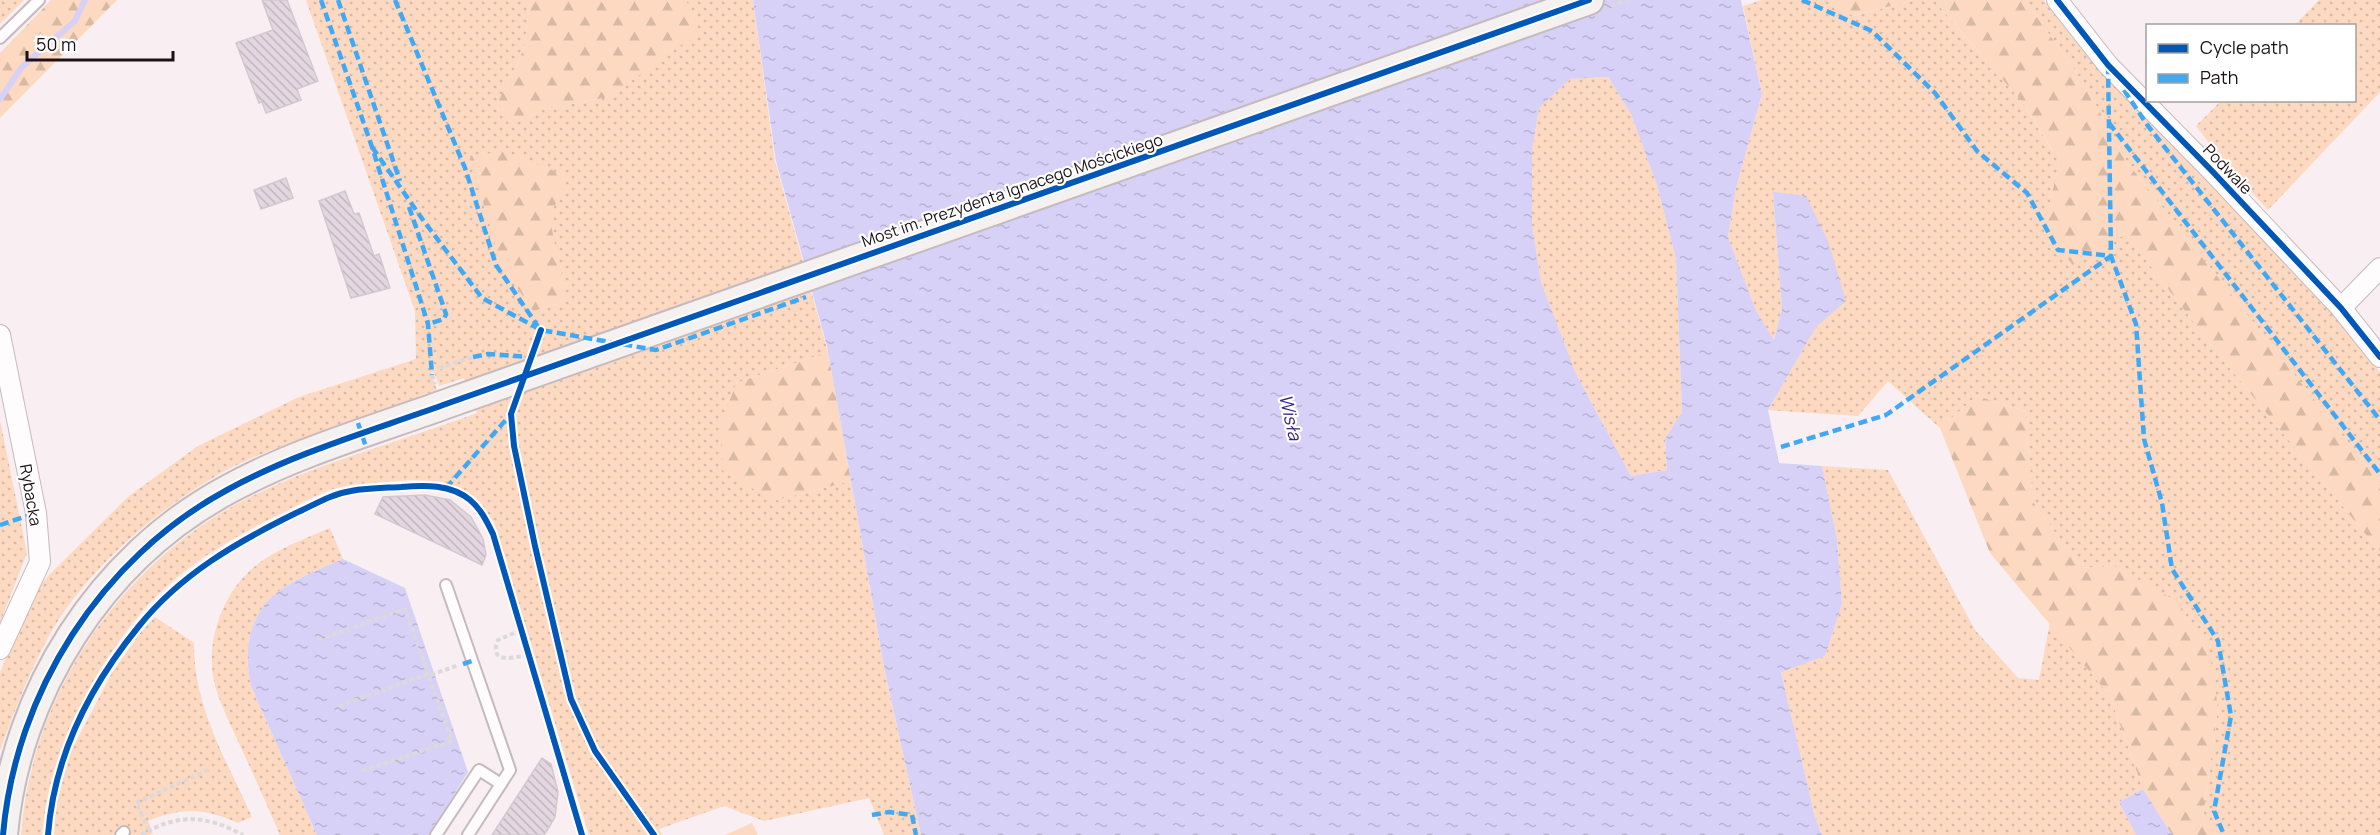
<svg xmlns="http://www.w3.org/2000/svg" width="2380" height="835" font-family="Manrope,sans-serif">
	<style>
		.green { fill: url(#green-dots); fill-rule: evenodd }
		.forest { fill: url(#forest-firs) }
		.pitch { fill: #fcd9c0 }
		.water { fill: url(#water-ripples); fill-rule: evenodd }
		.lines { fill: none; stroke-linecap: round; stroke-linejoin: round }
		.stream { stroke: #d7d1f7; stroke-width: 6 }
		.building { fill: url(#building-back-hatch); stroke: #d2c9cf; stroke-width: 1.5 }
		.lane-casing { stroke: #c5babe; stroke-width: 14 }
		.street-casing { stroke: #c5babe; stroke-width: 22 }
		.secondary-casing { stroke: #c5babe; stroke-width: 32 }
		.path { stroke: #dcd9da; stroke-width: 4; stroke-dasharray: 4.5 3; stroke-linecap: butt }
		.lane { stroke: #fefcfd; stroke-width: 10 }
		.street { stroke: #fefcfd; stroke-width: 20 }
		.secondary { stroke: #f6f1f1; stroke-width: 28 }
		.quiet { stroke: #3fa9f5; stroke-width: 4.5; stroke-dasharray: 9 4.5; stroke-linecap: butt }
		.cycleway-casing { stroke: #fff; stroke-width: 10 }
		.cycleway { stroke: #0057b8; stroke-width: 6 }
		.labels { text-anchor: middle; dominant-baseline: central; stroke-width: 4.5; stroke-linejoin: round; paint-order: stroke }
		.street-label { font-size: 16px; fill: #1c1115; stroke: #fff }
		.water-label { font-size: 18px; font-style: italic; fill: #3b1f82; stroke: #fff }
	</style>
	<defs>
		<pattern id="green-dots" width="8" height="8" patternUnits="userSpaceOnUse" patternTransform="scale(1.5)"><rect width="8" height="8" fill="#fcd9c0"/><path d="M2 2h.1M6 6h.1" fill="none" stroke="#d7b9a4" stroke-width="1.8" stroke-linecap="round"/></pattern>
		<pattern id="forest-firs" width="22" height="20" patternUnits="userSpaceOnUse" patternTransform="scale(1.5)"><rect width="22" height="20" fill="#fcd9c0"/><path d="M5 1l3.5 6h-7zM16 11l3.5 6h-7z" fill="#d7b9a4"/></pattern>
		<pattern id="water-ripples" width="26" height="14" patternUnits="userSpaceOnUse" patternTransform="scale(1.5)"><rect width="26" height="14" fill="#d7d1f7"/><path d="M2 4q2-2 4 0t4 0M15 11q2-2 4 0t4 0" fill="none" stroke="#b8b2d3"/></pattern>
		<pattern id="building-back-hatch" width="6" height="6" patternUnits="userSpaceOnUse" patternTransform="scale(1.5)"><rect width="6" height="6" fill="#e3d6e0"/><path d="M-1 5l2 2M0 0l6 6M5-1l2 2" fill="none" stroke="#c2b7bf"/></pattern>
	</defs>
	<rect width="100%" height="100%" fill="#f9eef1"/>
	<g class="green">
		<path d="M0 0H24L0 24Z"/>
		<path d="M306 0H530L524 49 498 102 513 124 545 109 609 97 698 32 686 0H753L775 161 828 352 736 383 773 501 851 481 885 673 921 835H884L869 798 764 821 724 806 659 829 662 835H589L494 522C487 513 480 500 471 494 447 479 423 479 396 481 375 483 353 483 333 489 318 494 302 503 288 510 230 538 171 572 131 625 83 688 49 756 42 835H21C31 699 115 571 235 505 311 464 397 443 477 413L464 378 439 386 434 372 431 373 437 390C400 404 363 418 325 431 289 444 250 456 216 476 155 511 85 572 50 634 29 672 14 711 0 751V673L29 600 49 575 129 496 198 446 299 397 416 359 415 311ZM500 262 568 301 533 311Z"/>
		<path d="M1762 0H1827L1854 16 1913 0H1934L2023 103 2059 162 2044 232 2126 234 2215 350 2380 552V835H2215L2203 818 2218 708 2115 566 2081 568 2033 502 2025 411 1977 396 1940 428 1888 381 1858 416 1768 410 1816 327 1773 192 1782 309 1774 341 1756 311 1728 237 1736 188 1762 94 1743 6Z"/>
		<path d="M2025 0H2043L2079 45 2297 271 2380 372V483L2127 162 2085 85Z"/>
		<path d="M2319 0H2380V92L2268 210 2228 167 2196 126 2221 101 2354 100V26L2295 25Z"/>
		<path d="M1608 77 1631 114 1657 185 1676 259 1682 412 1665 439 1667 470 1631 476 1576 374 1541 282 1532 225V151L1539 108 1570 79Z"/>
		<path d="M0 420 27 553 0 623Z"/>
		<path d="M1822 466 1888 470 1975 630 2018 678 2039 680 2050 622 2110 696 2143 789 2119 802 2136 835H1822L1815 817 1781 671 1825 656 1842 604 1837 539Z"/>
		<path d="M330 528 343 559C321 569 292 579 273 596 247 619 244 655 251 686L317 835H280C266 803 252 771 237 739 227 716 213 691 212 666 210 630 226 591 253 568 275 549 305 539 330 528Z"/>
		<path d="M155 617 194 643C193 706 227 761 252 817L238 823C204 808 183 807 148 821L153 833 150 835H54L56 806 70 753 112 673 140 633Z"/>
	</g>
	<g class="forest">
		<path d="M51 0H117L0 118V53Z"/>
		<path d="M530 0H686L699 32 609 97 545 109 513 124 498 102 524 49Z"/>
		<path d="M1827 0H1913L1853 16Z"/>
		<path d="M1934 0H2025L2085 85 2127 162 2380 483V552L2215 350 2126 234 2073 265 2044 232 2059 161 2023 103Z"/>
		<path d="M505 151 569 177 549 217 568 301 533 311 500 262 470 156Z"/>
		<path d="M828 352 851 481 773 501 723 471 720 427 736 383Z"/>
		<path d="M1977 396 2025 411 2033 502 2081 568 2114 566 2175 600 2209 648 2218 708 2203 818 2215 835H2172L2143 789 2110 696 1990 553 1940 428Z"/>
	</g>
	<path class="pitch" d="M752 823 758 835H725Z"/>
	<g class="water">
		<path d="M753 0H1741L1762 94 1736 188 1728 237 1756 311 1774 340 1782 309 1773 192 1806 196 1828 241 1846 301 1816 327 1768 410 1779 463 1822 466 1837 539 1842 604 1825 656 1781 672 1815 817 1822 835H921L885 672 827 346 776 161ZM1608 77 1631 114 1657 185 1676 259 1682 412 1665 439 1667 470 1631 476 1576 374 1541 282 1532 225V151L1539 108 1570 79Z"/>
		<path d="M343 559 405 588 468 772 430 833 433 835H317L251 686C244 655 247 619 273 596 292 579 321 569 343 559Z"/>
		<path d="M2143 789 2172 835H2136L2119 802Z"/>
	</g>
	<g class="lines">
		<path class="stream" d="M0 99 22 67 75 21 85 0"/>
	</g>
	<g class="building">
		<path d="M262 0H287L318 81 297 89 301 100 266 113 262 102 259 103 236 43 273 30Z"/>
		<path d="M286 178 293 198 261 209 254 190Z"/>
		<path d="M345 191 354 214 359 213 374 256 379 254 390 288 351 298 319 201Z"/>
		<path d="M425 495 450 500 471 517 483 539 486 555 482 565 375 514 383 497Z"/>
		<path d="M542 758 551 764 558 792 555 817 548 829 544 835H492Z"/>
	</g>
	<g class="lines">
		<g class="lane-casing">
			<g id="lane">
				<path d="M0 38 39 0"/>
				<path d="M446 585 510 770 468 835"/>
				<path d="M121 835 124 832"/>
				<path d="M436 835 479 770 501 784"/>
			</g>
		</g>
		<g class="street-casing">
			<g id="street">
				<path d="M2057 0 2108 65 2213 172 2341 308 2380 357"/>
				<path d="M2341 308 2380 268"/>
				<path d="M0 335 36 513 40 562 0 649"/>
			</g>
		</g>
		<g class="secondary-casing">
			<path id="secondary" d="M3 835C15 693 101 558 227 490 294 453 371 431 443 405L1589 0"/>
		</g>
		<g class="path">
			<path d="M1611 6 1628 0"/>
			<path d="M439 368 473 357"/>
			<path d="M432 375 435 384"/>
			<path d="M521 630 498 640C488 665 515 658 529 654"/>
			<path d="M318 640 405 609 452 741 361 771"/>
			<path d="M431 675 459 665"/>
			<path d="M339 706 428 674"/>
			<path d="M149 830 136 803 208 770"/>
			<path d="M141 835C178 813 206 815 243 835"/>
		</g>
		<use href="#lane" class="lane"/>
		<use href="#street" class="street"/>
		<use href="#secondary" class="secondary"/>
		<g class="quiet">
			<path d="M321 0 372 147 428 324 432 375"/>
			<path d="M338 0 400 181"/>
			<path d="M395 0 465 168 496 265 539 328"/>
			<path d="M1802 0 1872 31 1935 93 1977 151 2027 193 2058 250 2111 256 2136 324 2144 439 2162 503 2172 569 2218 641 2231 716 2214 811 2224 835"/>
			<path d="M2124 90 2148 126 2380 420"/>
			<path d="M2109 123 2380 474"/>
			<path d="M372 147 423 220 482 298 541 330 656 350 806 297"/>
			<path d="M409 207 446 314 444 319 428 324"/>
			<path d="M473 357 488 354 531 357"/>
			<path d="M358 423 366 447"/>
			<path d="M1781 447 1886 415 2111 256 2108 65"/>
			<path d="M446 488 511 414"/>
			<path d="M0 525 36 513"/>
			<path d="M463 664 472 661"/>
			<path d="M872 815 889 812 912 815 916 835"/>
		</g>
		<g class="cycleway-casing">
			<g id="cycleway">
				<path d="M2057 0 2108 65 2213 172 2341 308 2380 357"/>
				<path d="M541 330 511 414 514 446 535 546 571 699 595 751 654 835"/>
				<path d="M3 835C15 693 101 558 227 490 294 453 371 431 443 405L1589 0"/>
				<path d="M48 835C54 756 89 687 139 626 181 574 237 542 296 513 314 505 331 494 351 491 367 488 384 488 401 487 424 485 451 484 470 500 481 509 487 522 493 534L582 835"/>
			</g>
		</g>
		<use href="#cycleway" class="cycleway"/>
	</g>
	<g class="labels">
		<g class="street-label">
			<text transform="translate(2228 169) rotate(46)">Podwale</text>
			<text transform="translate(1012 190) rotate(-19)">Most im. Prezydenta Ignacego Mościckiego</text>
			<text transform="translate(31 495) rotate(80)">Rybacka</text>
		</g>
		<g class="water-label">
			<text transform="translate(1291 417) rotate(77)">Wisła</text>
		</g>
	</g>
	<rect x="2146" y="24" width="210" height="78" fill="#ffffff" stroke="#a4a0a1" stroke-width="1.5"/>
	<rect x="2158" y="44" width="30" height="9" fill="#0057b8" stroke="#a4a0a1" stroke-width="1.5"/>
	<text x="2200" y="54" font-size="18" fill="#1c1115">Cycle path</text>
	<rect x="2158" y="74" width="30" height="9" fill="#3fa9f5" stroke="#a4a0a1" stroke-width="1.5"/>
	<text x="2200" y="84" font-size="18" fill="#1c1115">Path</text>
	<path d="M27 51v9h146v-9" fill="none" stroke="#1c1115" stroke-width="3"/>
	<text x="36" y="51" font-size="18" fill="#1c1115" stroke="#ffffff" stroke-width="4.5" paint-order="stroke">50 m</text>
</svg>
